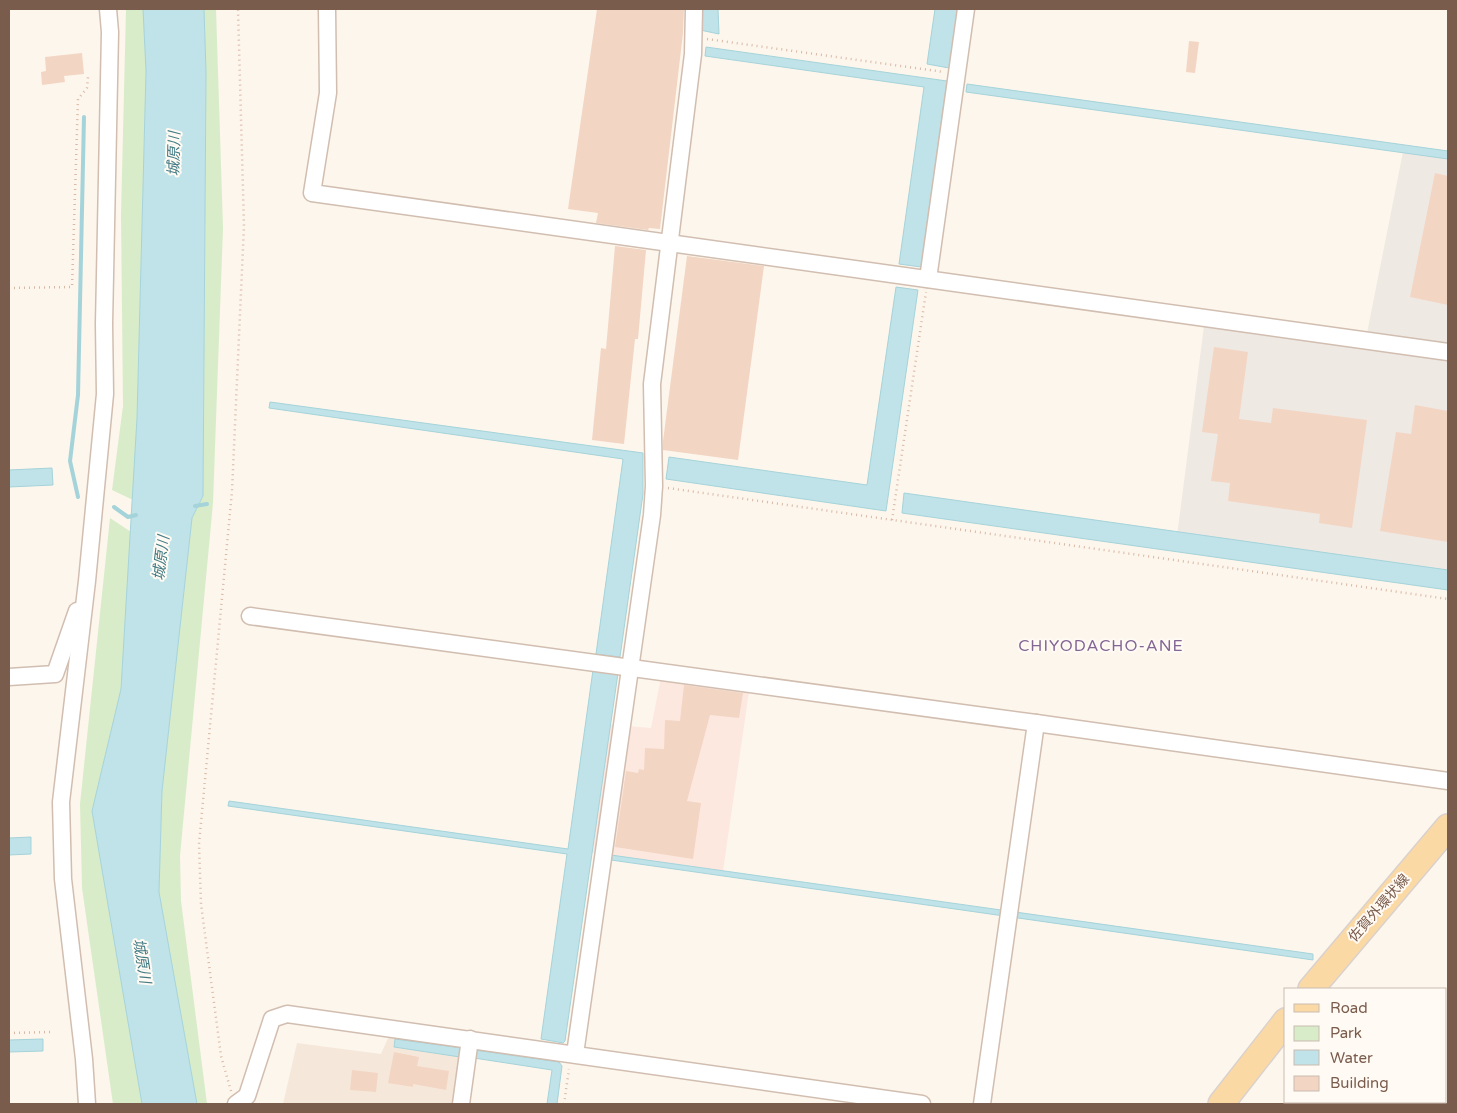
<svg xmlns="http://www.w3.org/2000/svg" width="1457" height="1113" font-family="'Varela Round','Noto Sans JP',sans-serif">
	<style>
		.residential { fill: #f5e8da }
		.commercial { fill: #fde8e0 }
		.industrial { fill: #efe9e4 }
		.green { fill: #d8ecc9 }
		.water { fill: #bfe3e8; stroke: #a5d3da }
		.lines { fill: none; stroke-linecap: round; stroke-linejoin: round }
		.stream { stroke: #a5d3da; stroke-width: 4 }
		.building { fill: #f3d5c3 }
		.street-casing { stroke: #d1beb0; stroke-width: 19 }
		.primary-casing { stroke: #dad1cd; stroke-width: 28 }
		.path { stroke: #d9b8a5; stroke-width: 2.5; stroke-dasharray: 1 4; stroke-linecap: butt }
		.street { stroke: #fff; stroke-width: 16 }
		.primary { stroke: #fbd9a5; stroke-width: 25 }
		.labels { text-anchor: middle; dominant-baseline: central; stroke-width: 4; stroke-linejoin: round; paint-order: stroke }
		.street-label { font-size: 14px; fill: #7a5c4d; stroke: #fffaf3 }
		.water-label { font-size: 15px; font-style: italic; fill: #437c86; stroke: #fffaf3 }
		.quarter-label { font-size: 16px; letter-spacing: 1px; fill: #846695; stroke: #fffaf3 }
	</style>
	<rect width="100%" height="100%" fill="#fdf6ec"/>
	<path class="residential" d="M389 1036 472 1045 464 1104H283L297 1043 381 1054Z"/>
	<path class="commercial" d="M663 667 751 678 723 871 586 852 604 724 651 728Z"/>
	<path class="industrial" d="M1403 152 1448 157V573L1177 536 1204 326 1364 348Z"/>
	<g class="green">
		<path d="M126 9H143L146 71 137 418 133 500 112 490 123 406 121 215Z"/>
		<path d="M204 9H216L223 228 213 503 180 856 181 901 207 1104H197L159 892 162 791 192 518 203 496 206 72Z"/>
		<path d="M110 518 131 532 121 689 92 811 142 1104H113L82 888 80 804Z"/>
	</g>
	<g class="water">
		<path d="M143 9H204L206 72 203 496 192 518 162 791 159 892 197 1104H142L92 811 121 689 137 418 146 71Z"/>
		<path d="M702 9H718L719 34 700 30Z"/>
		<path d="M935 9H958L949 68 927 64Z"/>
		<path d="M706 47 947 81 921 267 899 264 924 87 705 56Z"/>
		<path d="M967 84 1448 151V159L966 92Z"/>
		<path d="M896 287 918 290 886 511 666 479 669 457 867 485Z"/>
		<path d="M270 402 643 453V494L620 657 596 654 623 459 269 408Z"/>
		<path d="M52 468 53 485 9 487V470Z"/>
		<path d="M904 493 1448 570V590L902 513Z"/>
		<path d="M593 670 618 673 565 1041 563 1043 541 1039 567 854 228 806 229 801 568 849Z"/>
		<path d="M31 837V854L9 855V838Z"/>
		<path d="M611 855 1313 954V960L611 860Z"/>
		<path d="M43 1039V1051L9 1052V1040Z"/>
		<path d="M395 1039 462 1048 460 1057 394 1047Z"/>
		<path d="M475 1050 559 1062 562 1066 557 1104H547L552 1070 474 1058Z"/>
	</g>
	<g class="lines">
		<g class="stream">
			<path d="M78 497 70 461 78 395 84 117"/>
			<path d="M195 506 207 504"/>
			<path d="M114 507 128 517 136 515"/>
		</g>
	</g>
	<g class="building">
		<path d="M597 9H684L683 33 660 229 649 228 648 230 596 223 598 213 568 209Z"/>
		<path d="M1189 41 1199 42 1195 73 1186 72Z"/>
		<path d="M82 53 84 74 64 76 65 82 42 85 41 72 46 71 45 57Z"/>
		<path d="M1435 173 1448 176V305L1410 297Z"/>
		<path d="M615 246 646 250 638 339H635L624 444 592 440 601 348 606 349Z"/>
		<path d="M687 256 764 266 738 460 663 450V441Z"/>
		<path d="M1214 347 1248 352 1239 419 1271 423 1273 408 1367 420 1352 528 1319 523 1320 514 1228 501 1230 483 1211 481 1218 434 1202 432Z"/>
		<path d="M1415 405 1448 411V542L1380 531 1396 432 1411 434Z"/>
		<path d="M684 685 743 693 739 718 710 715 687 801 701 803 693 859 615 847 626 771 638 773 639 769 644 770 645 748 664 749 665 720 680 721Z"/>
		<path d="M394 1052 419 1057 417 1066 449 1071 446 1090 413 1084V1087L388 1083Z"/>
		<path d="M352 1070 378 1073 376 1092 350 1090Z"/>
	</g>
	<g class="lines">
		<g class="street-casing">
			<g id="street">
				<path d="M327 9 328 93 312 193 1448 352"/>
				<path d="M928 279 966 9"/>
				<path d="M250 616 1036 723 1448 781"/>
				<path d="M9 677 55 674 77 611"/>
				<path d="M575 1054 652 515 654 486 652 384 693 54 694 9"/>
				<path d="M87 1104 84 1059 63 879 61 802 87 581 105 394 104 324 110 32 108 9"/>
				<path d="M236 1104 247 1096 272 1019 287 1014 922 1104"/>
				<path d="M461 1104 470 1039"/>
				<path d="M982 1104 1036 723"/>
			</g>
		</g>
		<g class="primary-casing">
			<g id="primary">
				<path d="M1311 989 1448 827"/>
				<path d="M1221 1104 1286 1021"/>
			</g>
		</g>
		<g class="path">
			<path d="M707 39 944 72"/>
			<path d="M9 288 72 287 78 99 87 88 88 77"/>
			<path d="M668 488 1448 599"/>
			<path d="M892 520 926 292"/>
			<path d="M9 1033 50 1032"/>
			<path d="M231 1091 221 1056 201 904 199 844 232 491 244 226 238 9"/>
			<path d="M564 1104 569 1069"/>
		</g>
		<use href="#street" class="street"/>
		<use href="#primary" class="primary"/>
	</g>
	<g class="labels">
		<g class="street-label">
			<text transform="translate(1379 908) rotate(-49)">佐賀外環状線</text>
		</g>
		<g class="water-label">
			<text transform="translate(174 154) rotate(-89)">城原川</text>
			<text transform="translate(161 558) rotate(-83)">城原川</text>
			<text transform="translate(142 961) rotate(81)">城原川</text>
		</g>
		<g class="quarter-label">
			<text x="1101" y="646">CHIYODACHO-ANE</text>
		</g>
	</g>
	<rect width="1457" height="1113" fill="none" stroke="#7a5c4d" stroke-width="20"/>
	<rect x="1284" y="988" width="162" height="115" fill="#fffaf3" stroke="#cabbb1"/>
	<rect x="1294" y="1004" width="25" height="8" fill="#fbd9a5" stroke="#cabbb1"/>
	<text x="1330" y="1013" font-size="15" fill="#7a5c4d">Road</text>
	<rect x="1294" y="1026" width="25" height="15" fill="#d8ecc9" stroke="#cabbb1"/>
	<text x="1330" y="1038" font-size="15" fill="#7a5c4d">Park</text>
	<rect x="1294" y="1050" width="25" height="15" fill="#bfe3e8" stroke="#cabbb1"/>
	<text x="1330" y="1063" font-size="15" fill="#7a5c4d">Water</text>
	<rect x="1294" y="1076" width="25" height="15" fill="#f3d5c3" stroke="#cabbb1"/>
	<text x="1330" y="1088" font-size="15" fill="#7a5c4d">Building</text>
</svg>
